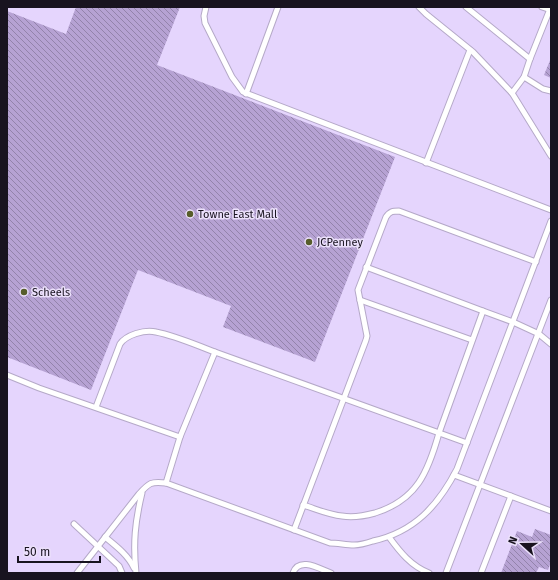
<svg xmlns="http://www.w3.org/2000/svg" width="558" height="580" font-family="'Fira Sans',sans-serif">
	<style>
		.built { fill: #e5d5fd }
		.building { fill: url(#building-back-hatch) }
		.lines { fill: none; stroke-linecap: round; stroke-linejoin: round }
		.lane-casing { stroke: #b5a9c8; stroke-width: 7 }
		.lane { stroke: #fff; stroke-width: 5 }
		.poi-dot { fill: #575d2b; stroke: #ebe0fb; stroke-width: 1.5 }
		.labels { text-anchor: middle; dominant-baseline: central; stroke-width: 3; stroke-linejoin: round; paint-order: stroke }
		.poi-label { font-size: 11px; fill: #18131f; stroke: #ebe0fb; text-anchor: start }
	</style>
	<defs>
		<pattern id="building-back-hatch" width="6" height="6" patternUnits="userSpaceOnUse"><rect width="6" height="6" fill="#b6a2d3"/><path d="M-1 5l2 2M0 0l6 6M5-1l2 2" fill="none" stroke="#9383ab"/></pattern>
	</defs>
	<rect width="100%" height="100%" fill="#ebe0fb"/>
	<rect class="built" x="7" y="7" width="544" height="566"/>
	<g class="building">
		<path d="M76 7H180L157 65 395 157 315 362 223 327 231 306 138 270 91 390 7 357V11L66 34Z"/>
		<path d="M551 58V78L544 75Z"/>
		<path d="M535 529 551 535 550 544 551 545V562L548 570 539 567 536 573H501L517 531 532 537Z"/>
	</g>
	<g class="lines">
		<g class="lane-casing">
			<g id="lane">
				<path d="M206 7 204 16 205 23 232 77 243 92 551 210"/>
				<path d="M419 7 426 14 473 52 512 93 551 156"/>
				<path d="M466 7 530 59 524 77 512 93"/>
				<path d="M542 7 551 10"/>
				<path d="M530 59 550 9"/>
				<path d="M524 77 543 89 551 91"/>
				<path d="M246 94 278 7"/>
				<path d="M426 163 470 50"/>
				<path d="M366 267 483 311"/>
				<path d="M360 300 472 340"/>
				<path d="M7 375 39 388 180 437 166 483"/>
				<path d="M96 407 120 344C126 335 145 329 156 332 176 336 196 345 215 352"/>
				<path d="M180 437 215 352 467 443"/>
				<path d="M454 475 551 511"/>
				<path d="M303 505C316 509 329 515 342 516 353 518 364 516 375 513 417 500 428 472 439 433L483 311 513 322 539 334 551 344"/>
				<path d="M74 524 119 566 122 573"/>
				<path d="M294 530 366 340 367 336 358 290 386 217C390 211 393 211 399 211L536 262"/>
				<path d="M105 537C116 546 128 555 134 568"/>
				<path d="M389 537C400 552 411 566 429 573"/>
				<path d="M77 573 139 494C149 483 151 481 166 483L330 543C338 543 346 545 354 545 360 545 367 543 373 541 414 532 438 506 457 469L551 221"/>
				<path d="M136 573C133 543 135 522 142 493"/>
				<path d="M293 573C299 556 320 569 331 573"/>
				<path d="M446 573 551 300"/>
				<path d="M481 573 511 496"/>
			</g>
		</g>
		<use href="#lane" class="lane"/>
	</g>
	<g class="poi-dot">
		<circle cx="190" cy="214" r="4"/>
		<circle cx="309" cy="242" r="4"/>
		<circle cx="24" cy="292" r="4"/>
	</g>
	<g class="labels">
		<g class="poi-label">
			<text x="198" y="214">Towne East Mall</text>
			<text x="317" y="242">JCPenney</text>
			<text x="32" y="292">Scheels</text>
		</g>
	</g>
	<rect width="558" height="580" fill="none" stroke="#18131f" stroke-width="16"/>
	<g transform="translate(522 544) rotate(291)" stroke="#ebe0fb" stroke-width="3" paint-order="stroke">
	<path d="M0-3L7 15L0 10L-7 15Z" fill="#18131f"/>
	<text y="-6" font-size="11" font-weight="bold" text-anchor="middle" fill="#18131f">N</text>
	</g>
	<path d="M18 556v6h82v-6" fill="none" stroke="#18131f" stroke-width="2"/>
	<text x="24" y="556" font-size="12" fill="#18131f" stroke="#ebe0fb" stroke-width="3" paint-order="stroke">50 m</text>
</svg>
